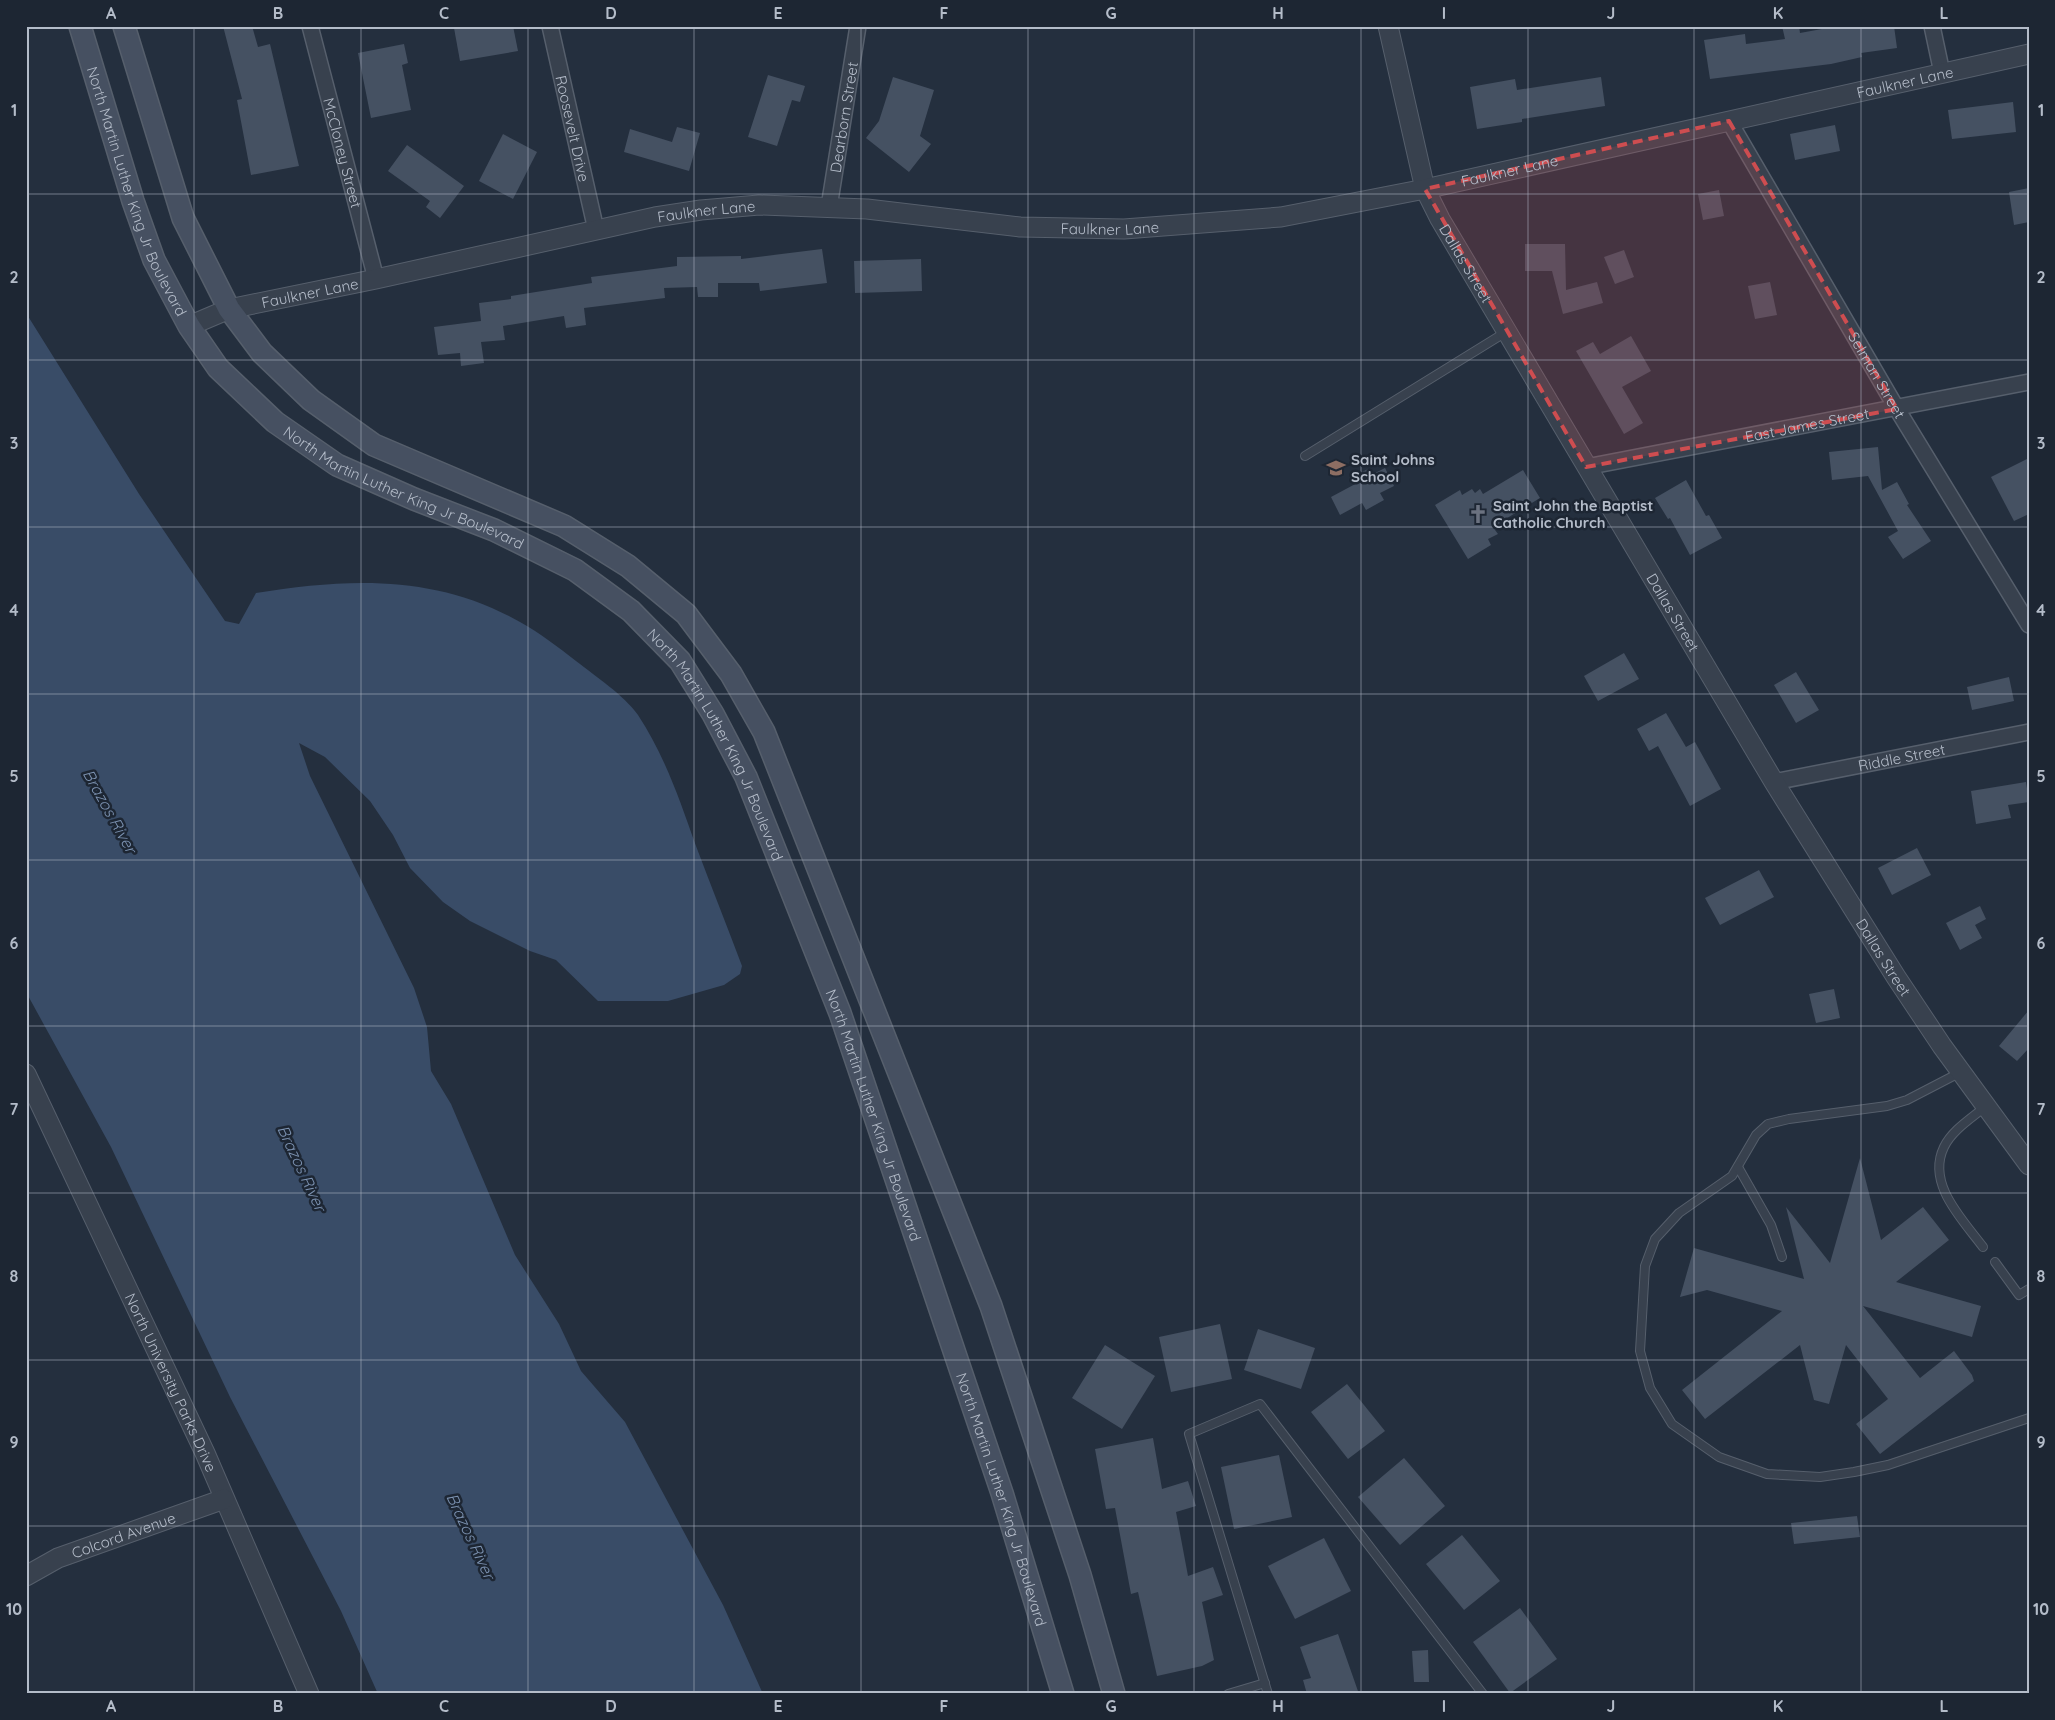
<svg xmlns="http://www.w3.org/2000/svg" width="2055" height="1720" font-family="Quicksand,sans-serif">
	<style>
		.water { fill: #394c67 }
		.building { fill: #455162 }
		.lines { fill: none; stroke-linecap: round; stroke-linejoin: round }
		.service-casing { stroke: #565f6c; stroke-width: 10 }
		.minor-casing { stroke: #565f6c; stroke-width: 18 }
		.tertiary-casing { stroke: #565f6c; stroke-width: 21 }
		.secondary-casing { stroke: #565f6c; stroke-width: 24 }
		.service { stroke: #38414e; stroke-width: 8 }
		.minor { stroke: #38414e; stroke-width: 15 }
		.tertiary { stroke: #38414e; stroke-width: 19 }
		.secondary { stroke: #465061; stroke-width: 21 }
		.marked { fill: #ce4d50; fill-opacity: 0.2; stroke: #ce4d50; stroke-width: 4; stroke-dasharray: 10 6; stroke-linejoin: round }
		.grid { fill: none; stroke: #b4bcc9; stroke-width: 1; stroke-opacity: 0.55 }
		.labels { text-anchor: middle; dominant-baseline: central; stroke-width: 5; stroke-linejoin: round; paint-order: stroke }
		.street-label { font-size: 15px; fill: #b4bcc9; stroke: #1d2633 }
		.poi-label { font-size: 15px; font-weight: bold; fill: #b4bcc9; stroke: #1d2633; text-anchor: start }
		.water-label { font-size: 16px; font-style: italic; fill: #7c92b1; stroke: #1d2633 }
		.neatline { fill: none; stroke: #b4bcc9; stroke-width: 2 }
		.grid-label { font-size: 16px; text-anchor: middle; font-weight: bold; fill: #b4bcc9 }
	</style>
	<rect width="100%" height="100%" fill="#242f3e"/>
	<path class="water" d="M26 313 139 494 225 621 239 624 256 593C348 578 436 574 520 622 540 633 558 647 576 661 595 676 624 695 638 715 665 756 680 801 696 846 711 886 727 926 742 966L740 974 724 985 668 1001H598L556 960 530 951 470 921 443 902 410 868 393 835 370 801 325 757 299 743 310 776 414 988 427 1027 431 1071 451 1104 515 1255 559 1324 581 1371 625 1422 723 1605 763 1694H378L341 1611 230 1397 111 1147 26 992Z"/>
	<g class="building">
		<path d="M223 26H252L258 47 270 44 299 166 251 175 237 100 242 99Z"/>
		<path d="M462 26H513L518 51 460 61 454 28Z"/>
		<path d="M1782 26H1799L1800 33 1838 26H1894L1897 48 1861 53 1862 57 1831 64 1710 79 1704 40 1745 34 1746 44 1785 39Z"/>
		<path d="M404 44 408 63 402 65 411 110 371 118 358 53Z"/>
		<path d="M768 75 805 86 800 102 792 100 777 146 748 137Z"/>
		<path d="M893 77 934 90 920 136 931 144 909 172 866 138 879 121Z"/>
		<path d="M1601 77 1605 106 1522 119V122L1477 129 1470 87 1515 79 1517 90Z"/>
		<path d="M2013 102 2016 132 1952 139 1948 110Z"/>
		<path d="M1835 125 1840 151 1795 160 1790 134Z"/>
		<path d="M677 127 700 133 689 171 624 152 630 129 672 142Z"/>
		<path d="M503 134 537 152 513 199 479 181Z"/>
		<path d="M407 145 464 186 440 218 426 207 430 201 388 171Z"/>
		<path d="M2029 188V222L2014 225 2009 192Z"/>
		<path d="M1719 190 1724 216 1703 220 1698 194Z"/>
		<path d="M1525 244H1565L1566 290 1597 282 1603 303 1563 314 1552 271H1525Z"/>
		<path d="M822 249 827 283 760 291 759 283H718V297H698L697 287 664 288 665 298 584 308 586 325 566 328 564 316 503 326 505 340 481 342 484 363 461 366 460 353 438 355 434 327 481 321 479 303 511 299V296L592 283 591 277 677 266V257L741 256V259Z"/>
		<path d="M1624 250 1634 277 1615 284 1604 257Z"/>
		<path d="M921 259 922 291 855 293 854 261Z"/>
		<path d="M1770 282 1777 315 1755 319 1748 286Z"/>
		<path d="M1631 336 1651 371 1622 387 1643 423 1624 434 1576 351 1593 342 1600 354Z"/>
		<path d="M1878 447 1882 490 1897 482 1909 504 1907 505 1931 541 1903 559 1888 537 1898 531 1868 476 1832 480 1829 452Z"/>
		<path d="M2029 458V514L2014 521 1991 477Z"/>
		<path d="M1385 468 1394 486 1380 493 1384 500 1366 510 1362 503 1340 515 1331 497 1359 482 1356 475 1368 469 1371 475Z"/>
		<path d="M1523 470 1540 498 1499 523 1501 527 1495 530 1498 534 1488 539 1491 545 1468 559 1435 505 1460 490 1462 495 1472 489 1475 493 1480 489 1483 494Z"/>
		<path d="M1686 480 1706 516 1709 515 1722 538 1690 555 1670 518 1668 519 1655 498Z"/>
		<path d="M1624 653 1639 679 1598 701 1584 676Z"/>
		<path d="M1796 672 1819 710 1796 723 1774 685Z"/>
		<path d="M2009 677 2014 701 1972 710 1967 687Z"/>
		<path d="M1666 713 1686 747 1695 742 1721 789 1690 806 1658 746 1649 751 1637 729Z"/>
		<path d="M2026 782 2029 802 2008 805 2011 818 1976 824 1971 791Z"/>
		<path d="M1917 848 1931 875 1892 895 1878 868Z"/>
		<path d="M1759 870 1774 897 1720 925 1705 898Z"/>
		<path d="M1980 906 1986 919 1975 925 1982 938 1960 950 1946 923Z"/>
		<path d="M1834 989 1840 1018 1816 1023 1809 994Z"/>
		<path d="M2029 1010V1048L2017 1061 1999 1046Z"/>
		<path d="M1860 1158 1881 1240 1923 1207 1949 1240 1896 1282 1981 1306 1972 1337 1863 1306 1920 1378 1954 1351 1972 1375 1974 1381 1880 1454 1856 1424 1888 1399 1846 1345 1829 1404 1814 1400 1800 1345 1705 1419 1682 1390 1782 1311 1707 1290 1680 1297 1694 1248 1804 1279 1786 1207 1830 1263Z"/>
		<path d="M1220 1324 1232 1379 1171 1392 1159 1337Z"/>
		<path d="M1258 1329 1315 1348 1301 1389 1244 1370Z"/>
		<path d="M1105 1345 1155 1376 1122 1429 1072 1398Z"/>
		<path d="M1347 1384 1385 1431 1348 1459 1311 1412Z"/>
		<path d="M1153 1438 1162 1489 1188 1481 1196 1506 1176 1512 1188 1576 1213 1567 1223 1595 1202 1602 1214 1660 1202 1666 1157 1676 1138 1592 1131 1594 1115 1508 1106 1509 1095 1449Z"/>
		<path d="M1279 1455 1292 1517 1234 1529 1221 1467Z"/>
		<path d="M1404 1458 1445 1506 1400 1545 1358 1497Z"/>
		<path d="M1857 1516 1860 1537 1794 1544 1791 1523Z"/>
		<path d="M1462 1535 1500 1581 1464 1610 1426 1564Z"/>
		<path d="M1324 1538 1351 1591 1295 1619 1268 1566Z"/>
		<path d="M1520 1608 1557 1659 1510 1693 1473 1642Z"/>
		<path d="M1338 1634 1359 1694H1307L1303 1680 1311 1678 1300 1647Z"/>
		<path d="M1428 1650 1429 1682H1414L1412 1651Z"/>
	</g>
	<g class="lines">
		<g class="service-casing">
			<g id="service">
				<path d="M1305 456 1506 332"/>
				<path d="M1961 1072 1907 1100 1887 1106 1789 1119 1768 1124 1756 1135 1732 1176 1679 1213 1655 1239 1645 1266 1640 1351 1650 1388 1672 1424 1719 1457 1767 1474 1820 1477 1854 1472 1888 1465 2029 1418"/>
				<path d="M1738 1167 1771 1225 1782 1257"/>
				<path d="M1983 1247C1963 1220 1926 1184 1944 1147 1952 1130 1972 1118 1986 1106"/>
				<path d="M1995 1262 2019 1295 2029 1289"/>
				<path d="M1228 1694 1265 1683"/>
				<path d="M1268 1694 1189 1434 1260 1404 1483 1694"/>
			</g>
		</g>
		<g class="minor-casing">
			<g id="minor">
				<path id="s1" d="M310 26 376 279"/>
				<path id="s2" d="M550 26 596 230"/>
				<path d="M1932 26 1942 73"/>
				<path id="s3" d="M1729 121 1897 409 2029 625"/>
				<path id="s4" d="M829 207 858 26"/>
				<path id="s5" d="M1586 467 2029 382"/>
				<path id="s6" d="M1774 782 2029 732"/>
			</g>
		</g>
		<g class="tertiary-casing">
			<g id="tertiary">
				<path id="s7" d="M1388 26 1425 189 1440 219 1774 782 1896 977 1942 1046 2029 1165"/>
				<path id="s8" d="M189 326 229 309 376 279 655 217 701 210 759 205 867 209 1020 227 1124 229 1281 217 1425 189 2029 54"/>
				<path id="s9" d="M26 1074 205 1453 309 1694"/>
				<path id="s10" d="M26 1576 58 1558 224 1499"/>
			</g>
		</g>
		<g class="secondary-casing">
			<g id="secondary">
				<path id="s11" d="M80 26 133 201 154 260 189 326 218 368 275 422 337 465 414 499 494 530 575 570 631 611 680 661 713 714 746 777 840 1013 1002 1493 1063 1694"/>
				<path d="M124 26 183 218 229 309 262 353 311 400 374 445 564 526 628 566 686 614 731 674 764 732 991 1306 1080 1575 1114 1694"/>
			</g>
		</g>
		<use href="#service" class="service"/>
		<use href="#minor" class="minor"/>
		<use href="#tertiary" class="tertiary"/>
		<use href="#secondary" class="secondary"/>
	</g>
	<path class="marked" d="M1729 121 1897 409 1586 467 1425 189Z"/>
	<path class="grid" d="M194 26V1694M361 26V1694M528 26V1694M694 26V1694M861 26V1694M1028 26V1694M1194 26V1694M1361 26V1694M1528 26V1694M1694 26V1694M1861 26V1694M26 194H2029M26 360H2029M26 527H2029M26 694H2029M26 860H2029M26 1026H2029M26 1193H2029M26 1360H2029M26 1526H2029"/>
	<defs>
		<g id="school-bare" transform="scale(1.5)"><path d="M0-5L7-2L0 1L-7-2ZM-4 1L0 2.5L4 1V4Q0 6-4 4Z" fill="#8d6e63" stroke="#1d2633" stroke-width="2.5" paint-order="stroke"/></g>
		<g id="church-bare" transform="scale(1.5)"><path d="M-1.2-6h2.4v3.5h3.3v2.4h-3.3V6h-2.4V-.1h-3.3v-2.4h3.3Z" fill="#6b7280" stroke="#1d2633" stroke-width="2.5" paint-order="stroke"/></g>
	</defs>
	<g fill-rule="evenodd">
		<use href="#school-bare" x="1336" y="468"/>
		<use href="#church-bare" x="1478" y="514"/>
	</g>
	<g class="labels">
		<g class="street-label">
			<text stroke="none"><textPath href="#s8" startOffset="1746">Faulkner Lane</textPath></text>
			<text stroke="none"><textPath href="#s4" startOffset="91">Dearborn Street</textPath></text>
			<text stroke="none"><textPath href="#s2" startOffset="105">Roosevelt Drive</textPath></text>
			<text stroke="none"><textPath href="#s1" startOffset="131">McCloney Street</textPath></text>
			<text stroke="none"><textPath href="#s8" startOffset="1341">Faulkner Lane</textPath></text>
			<text stroke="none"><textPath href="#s11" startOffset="175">North Martin Luther King Jr Boulevard</textPath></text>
			<text stroke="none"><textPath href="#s8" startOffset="531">Faulkner Lane</textPath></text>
			<text stroke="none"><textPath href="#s8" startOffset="936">Faulkner Lane</textPath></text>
			<text stroke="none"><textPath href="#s7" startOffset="252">Dallas Street</textPath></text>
			<text stroke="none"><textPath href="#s8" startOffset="126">Faulkner Lane</textPath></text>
			<text stroke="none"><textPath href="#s3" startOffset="294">Selman Street</textPath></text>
			<text stroke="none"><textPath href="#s5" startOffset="225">East James Street</textPath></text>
			<text stroke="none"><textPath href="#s11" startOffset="595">North Martin Luther King Jr Boulevard</textPath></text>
			<text stroke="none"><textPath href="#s7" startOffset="658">Dallas Street</textPath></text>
			<text stroke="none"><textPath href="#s11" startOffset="1015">North Martin Luther King Jr Boulevard</textPath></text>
			<text stroke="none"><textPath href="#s6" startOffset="130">Riddle Street</textPath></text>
			<text stroke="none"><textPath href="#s7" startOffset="1062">Dallas Street</textPath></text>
			<text stroke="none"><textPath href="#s11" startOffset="1420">North Martin Luther King Jr Boulevard</textPath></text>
			<text stroke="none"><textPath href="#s9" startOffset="341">North University Parks Drive</textPath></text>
			<text stroke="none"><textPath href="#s11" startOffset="1825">North Martin Luther King Jr Boulevard</textPath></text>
			<text stroke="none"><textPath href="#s10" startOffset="106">Colcord Avenue</textPath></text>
		</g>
		<g class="poi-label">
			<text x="1351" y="459">Saint Johns<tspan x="1351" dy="17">School</tspan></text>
			<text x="1493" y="505">Saint John the Baptist<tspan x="1493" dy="17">Catholic Church</tspan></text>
		</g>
		<g class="water-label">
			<text transform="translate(110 811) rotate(61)">Brazos River</text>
			<text transform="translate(302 1168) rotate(65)">Brazos River</text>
			<text transform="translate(471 1536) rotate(65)">Brazos River</text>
		</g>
	</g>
	<rect width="2055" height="1720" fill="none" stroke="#1d2633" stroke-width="55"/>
	<rect x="28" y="28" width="2000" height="1664" class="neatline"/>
	<g class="grid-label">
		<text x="111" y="19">A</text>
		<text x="278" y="19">B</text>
		<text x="444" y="19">C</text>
		<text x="611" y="19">D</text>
		<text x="778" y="19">E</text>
		<text x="944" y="19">F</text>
		<text x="1111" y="19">G</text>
		<text x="1278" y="19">H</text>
		<text x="1444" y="19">I</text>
		<text x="1611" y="19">J</text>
		<text x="1778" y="19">K</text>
		<text x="1944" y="19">L</text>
		<text x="14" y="116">1</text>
		<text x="2041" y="116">1</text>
		<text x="14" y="283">2</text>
		<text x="2041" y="283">2</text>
		<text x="14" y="449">3</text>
		<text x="2041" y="449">3</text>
		<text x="14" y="616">4</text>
		<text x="2041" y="616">4</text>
		<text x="14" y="782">5</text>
		<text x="2041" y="782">5</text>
		<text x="14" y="949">6</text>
		<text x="2041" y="949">6</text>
		<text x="14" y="1115">7</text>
		<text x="2041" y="1115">7</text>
		<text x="14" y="1282">8</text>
		<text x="2041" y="1282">8</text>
		<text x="14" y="1448">9</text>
		<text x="2041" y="1448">9</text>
		<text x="14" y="1615">10</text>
		<text x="2041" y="1615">10</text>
		<text x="111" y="1712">A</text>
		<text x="278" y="1712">B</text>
		<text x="444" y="1712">C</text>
		<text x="611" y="1712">D</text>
		<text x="778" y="1712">E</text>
		<text x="944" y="1712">F</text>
		<text x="1111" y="1712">G</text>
		<text x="1278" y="1712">H</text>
		<text x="1444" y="1712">I</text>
		<text x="1611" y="1712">J</text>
		<text x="1778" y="1712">K</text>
		<text x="1944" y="1712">L</text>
	</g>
</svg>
